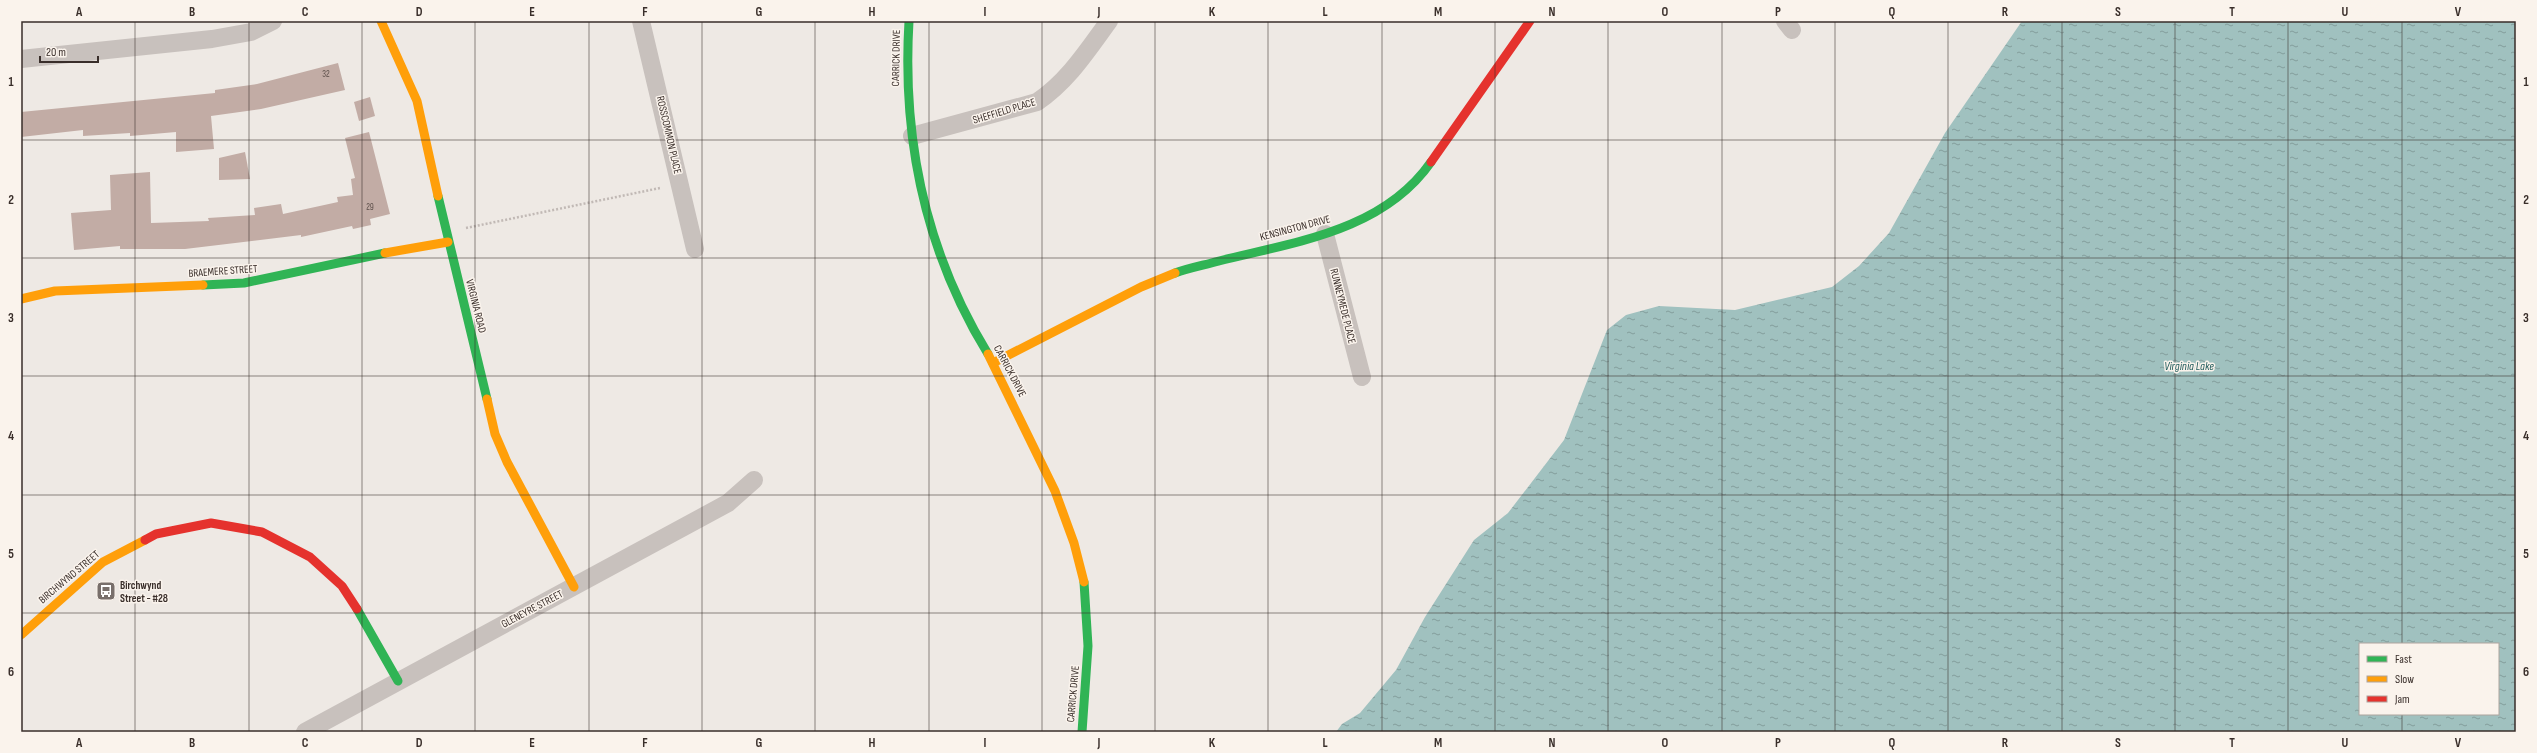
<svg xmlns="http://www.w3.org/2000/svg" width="2537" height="753" font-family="'Sofia Sans Condensed',sans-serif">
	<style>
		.water { fill: url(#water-ripples); fill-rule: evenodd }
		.building { fill: #c2aca5 }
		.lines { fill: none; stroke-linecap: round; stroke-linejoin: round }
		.path { stroke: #c1b9b5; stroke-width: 2.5; stroke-dasharray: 2 2; stroke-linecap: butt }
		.street { stroke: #c8c1bd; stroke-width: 18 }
		.fast { stroke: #30b455; stroke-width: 9 }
		.slow { stroke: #ff9f0a; stroke-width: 9 }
		.jam { stroke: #e5322d; stroke-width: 9 }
		.grid { fill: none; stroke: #392e2a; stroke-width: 1; stroke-opacity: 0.55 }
		.labels { text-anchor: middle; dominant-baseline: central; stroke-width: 3; stroke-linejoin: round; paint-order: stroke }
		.number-label { font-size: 9px; fill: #5b4e49 }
		.street-label { font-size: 11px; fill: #392e2a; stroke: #faf3ec }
		.poi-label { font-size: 11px; font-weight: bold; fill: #392e2a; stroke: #faf3ec; text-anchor: start }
		.water-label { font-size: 12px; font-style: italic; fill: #1f5b5b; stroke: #faf3ec }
		.neatline { fill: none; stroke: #392e2a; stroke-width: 1.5 }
		.grid-label { font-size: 13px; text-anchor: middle; font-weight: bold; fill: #392e2a }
	</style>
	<defs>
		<pattern id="water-ripples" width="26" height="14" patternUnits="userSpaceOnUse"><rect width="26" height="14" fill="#a0c1bf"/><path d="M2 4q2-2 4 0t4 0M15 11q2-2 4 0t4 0" fill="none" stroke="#839d9b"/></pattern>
	</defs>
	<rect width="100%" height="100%" fill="#eee9e4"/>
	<path class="water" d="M2022 21H2516V732H1336L1342 724 1360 713 1396 670 1425 617 1474 540 1508 513 1564 440 1607 330 1626 315 1659 306 1735 310 1832 287 1859 266 1889 233 1945 133ZM2360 644H2498V714H2360Z"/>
	<g class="building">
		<path d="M338 63 345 90 261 109 211 116 214 149 176 152V132L130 136V133L83 136V130L21 137V112L215 93V90L257 84Z"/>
		<path d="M370 97 375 116 359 121 354 102Z"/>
		<path d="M369 132 390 214 370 219 371 225 353 229 352 226 301 237V235L185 249H120V246L74 250 71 213 111 210 110 175 150 172 151 223 209 221 208 218 255 215 254 208 281 204 283 214 338 202 337 197 353 195 351 179 355 178 345 138Z"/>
		<path d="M245 152 250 179 219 180V158Z"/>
	</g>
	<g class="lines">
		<path class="path" d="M466 228 660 188"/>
		<g class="street">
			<path d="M641 21 695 249"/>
			<path d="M1785 21 1792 30"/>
			<path d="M21 59 212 39 251 32 273 21"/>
			<path d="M912 136 1037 102C1068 81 1087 51 1109 21"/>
			<path d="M1325 234 1362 377"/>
			<path d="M305 732 728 503 754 480"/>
		</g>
		<g class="fast">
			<path d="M909 21C902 139 926 253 988 354"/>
			<path d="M438 196 487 399"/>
			<path d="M1175 273C1189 268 1205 265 1219 261 1295 242 1383 231 1431 162"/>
			<path d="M203 285 244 283 385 253"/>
			<path d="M357 609 398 681"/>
			<path d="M1082 732 1088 646 1084 582"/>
		</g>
		<g class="slow">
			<path d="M381 21 417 101 438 196"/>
			<path d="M385 253 448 242"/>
			<path d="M21 299 55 291 203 285"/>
			<path d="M988 354 1055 491 1074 543 1084 582"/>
			<path d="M993 363 1141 287 1175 273"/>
			<path d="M487 399 495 434 507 462 574 587"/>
			<path d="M21 635 103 562 145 540"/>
		</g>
		<g class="jam">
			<path d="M1431 162 1530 21"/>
			<path d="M145 540 156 534 211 523 262 532 310 557 342 586 357 609"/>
		</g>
	</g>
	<path class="grid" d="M135 21V732M249 21V732M362 21V732M475 21V732M589 21V732M702 21V732M815 21V732M929 21V732M1042 21V732M1155 21V732M1268 21V732M1382 21V732M1495 21V732M1608 21V732M1722 21V732M1835 21V732M1948 21V732M2062 21V732M2175 21V732M2288 21V732M2402 21V644M21 140H2516M21 258H2516M21 376H2516M21 495H2516M21 613H2516M2402 714V732"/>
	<defs>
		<g id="bus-square" transform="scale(1)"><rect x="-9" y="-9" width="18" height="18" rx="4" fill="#786f6b" stroke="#faf3ec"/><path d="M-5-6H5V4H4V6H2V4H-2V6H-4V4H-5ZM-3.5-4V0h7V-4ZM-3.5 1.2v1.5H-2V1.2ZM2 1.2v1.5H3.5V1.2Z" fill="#fff"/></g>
	</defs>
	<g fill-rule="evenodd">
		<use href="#bus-square" x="106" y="591"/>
	</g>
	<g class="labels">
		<g class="number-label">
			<text x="326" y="74">32</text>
			<text x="370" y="207">29</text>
		</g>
		<g class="street-label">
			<text transform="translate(896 58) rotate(-89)">CARRICK DRIVE</text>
			<text transform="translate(1004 111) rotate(-17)">SHEFFIELD PLACE</text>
			<text transform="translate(669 135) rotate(77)">ROSSCOMMON PLACE</text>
			<text transform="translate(1295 228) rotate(-15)">KENSINGTON DRIVE</text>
			<text transform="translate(223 271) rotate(-4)">BRAEMERE STREET</text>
			<text transform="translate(476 306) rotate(76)">VIRGINIA ROAD</text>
			<text transform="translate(1343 306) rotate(76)">RUNNEYMEDE PLACE</text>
			<text transform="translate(1010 371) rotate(62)">CARRICK DRIVE</text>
			<text transform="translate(69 577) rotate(-40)">BIRCHWYND STREET</text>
			<text transform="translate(532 609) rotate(-28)">GLENEYRE STREET</text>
			<text transform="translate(1073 694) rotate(-85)">CARRICK DRIVE</text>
		</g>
		<g class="poi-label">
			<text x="120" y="585">Birchwynd<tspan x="120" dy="13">Street - #28</tspan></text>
		</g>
		<g class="water-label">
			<text x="2189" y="366">Virginia Lake</text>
		</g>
	</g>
	<rect width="2537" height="753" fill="none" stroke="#faf3ec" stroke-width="44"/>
	<rect x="2359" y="643" width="140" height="72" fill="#faf3ec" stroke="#ada49e"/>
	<rect x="2367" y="656" width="20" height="6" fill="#30b455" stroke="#ada49e"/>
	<text x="2395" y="663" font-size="12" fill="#392e2a">Fast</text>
	<rect x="2367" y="676" width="20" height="6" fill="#ff9f0a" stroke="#ada49e"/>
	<text x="2395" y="683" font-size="12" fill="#392e2a">Slow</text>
	<rect x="2367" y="696" width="20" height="6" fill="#e5322d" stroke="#ada49e"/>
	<text x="2395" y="703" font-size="12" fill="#392e2a">Jam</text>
	<path d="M40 56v6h58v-6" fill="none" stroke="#392e2a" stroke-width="2"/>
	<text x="46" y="56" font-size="12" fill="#392e2a" stroke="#faf3ec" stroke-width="3" paint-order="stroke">20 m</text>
	<rect x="22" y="22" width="2493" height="709" class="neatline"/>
	<g class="grid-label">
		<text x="79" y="16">A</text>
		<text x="192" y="16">B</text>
		<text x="305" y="16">C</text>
		<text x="419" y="16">D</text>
		<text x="532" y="16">E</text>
		<text x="645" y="16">F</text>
		<text x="759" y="16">G</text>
		<text x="872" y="16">H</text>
		<text x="985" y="16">I</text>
		<text x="1099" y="16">J</text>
		<text x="1212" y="16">K</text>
		<text x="1325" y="16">L</text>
		<text x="1438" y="16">M</text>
		<text x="1552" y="16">N</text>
		<text x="1665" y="16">O</text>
		<text x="1778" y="16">P</text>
		<text x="1892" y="16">Q</text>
		<text x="2005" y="16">R</text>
		<text x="2118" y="16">S</text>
		<text x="2232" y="16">T</text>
		<text x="2345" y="16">U</text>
		<text x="2458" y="16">V</text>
		<text x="11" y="86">1</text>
		<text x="2526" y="86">1</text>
		<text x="11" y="204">2</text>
		<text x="2526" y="204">2</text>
		<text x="11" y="322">3</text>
		<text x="2526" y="322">3</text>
		<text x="11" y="440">4</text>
		<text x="2526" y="440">4</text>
		<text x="11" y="558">5</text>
		<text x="2526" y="558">5</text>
		<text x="11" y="676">6</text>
		<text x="2526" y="676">6</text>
		<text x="79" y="747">A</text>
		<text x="192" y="747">B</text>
		<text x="305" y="747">C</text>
		<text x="419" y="747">D</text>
		<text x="532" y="747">E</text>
		<text x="645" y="747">F</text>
		<text x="759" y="747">G</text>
		<text x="872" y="747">H</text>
		<text x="985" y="747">I</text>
		<text x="1099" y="747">J</text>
		<text x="1212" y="747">K</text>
		<text x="1325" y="747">L</text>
		<text x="1438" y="747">M</text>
		<text x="1552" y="747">N</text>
		<text x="1665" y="747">O</text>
		<text x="1778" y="747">P</text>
		<text x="1892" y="747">Q</text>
		<text x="2005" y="747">R</text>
		<text x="2118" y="747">S</text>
		<text x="2232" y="747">T</text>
		<text x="2345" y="747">U</text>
		<text x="2458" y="747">V</text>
	</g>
</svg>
